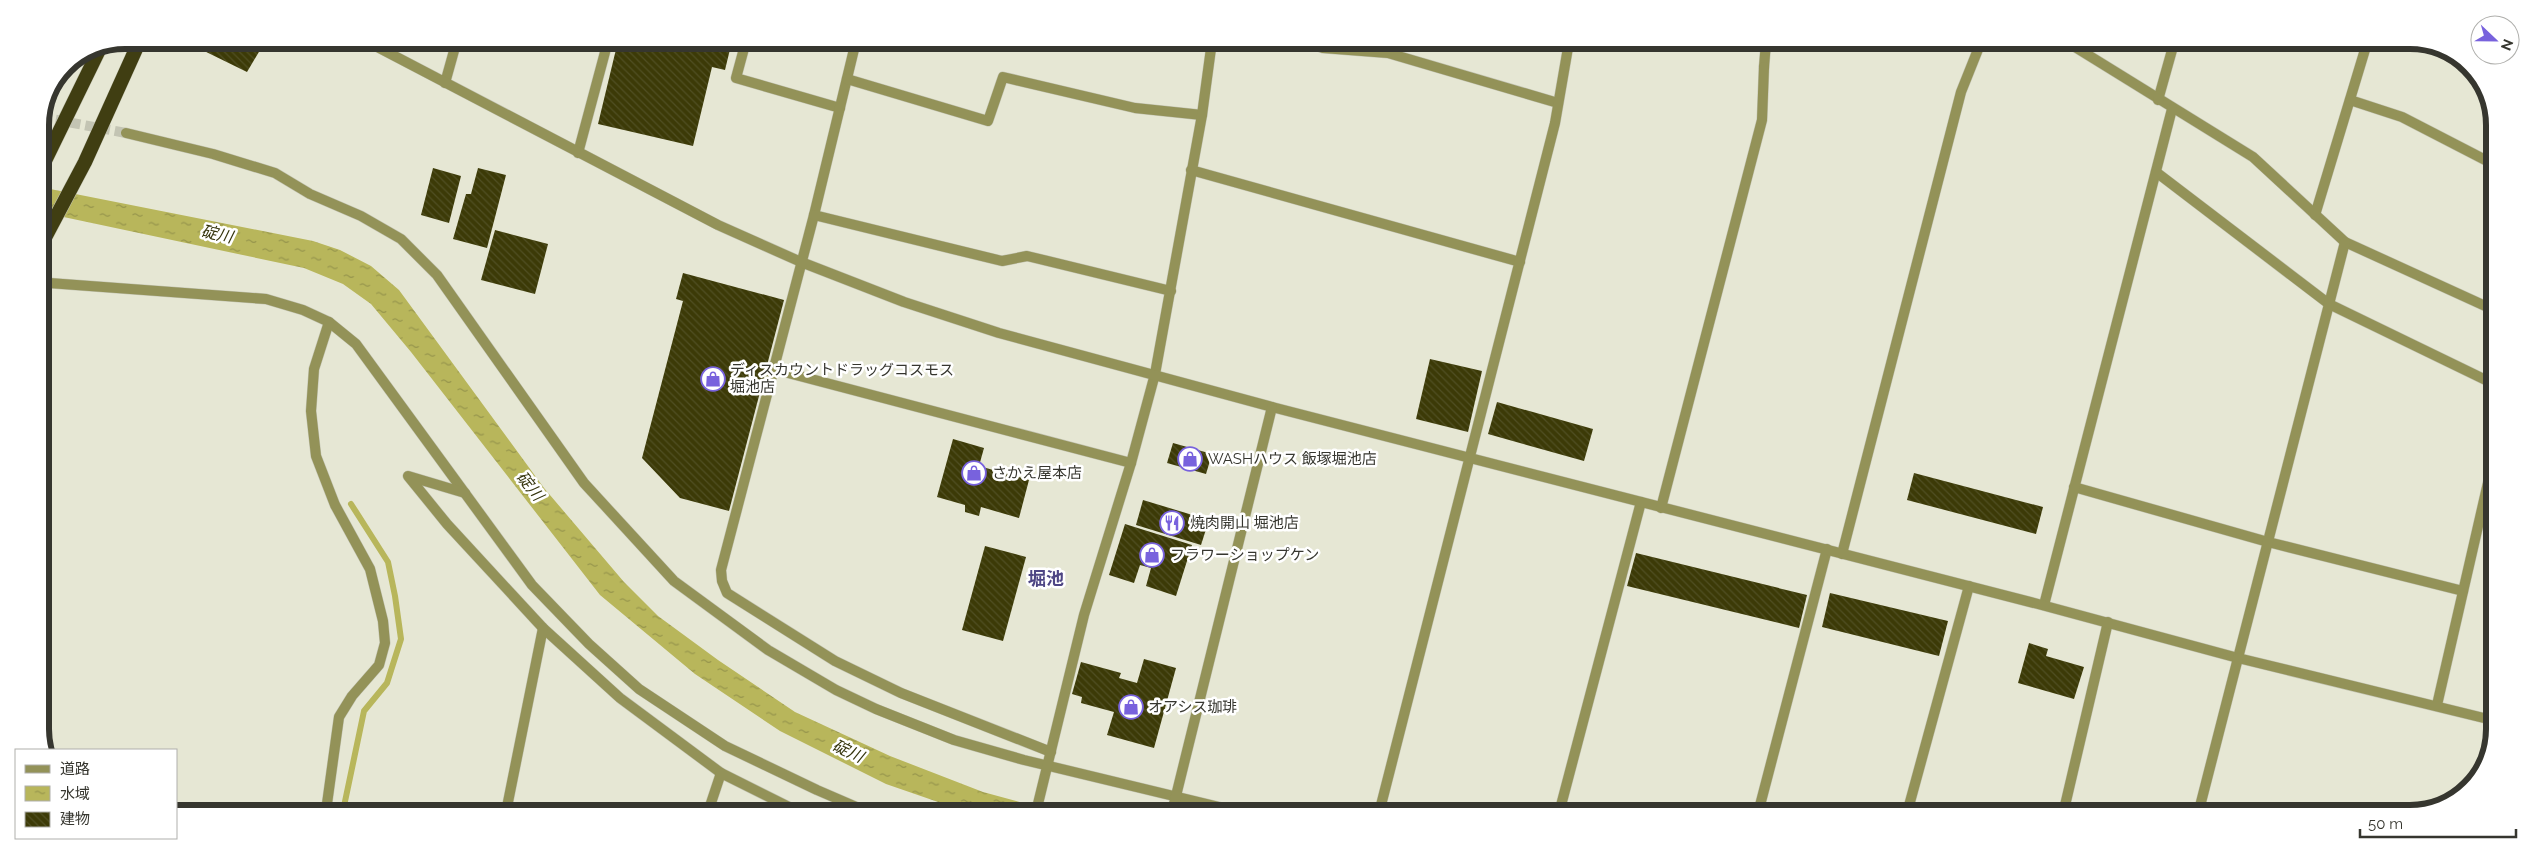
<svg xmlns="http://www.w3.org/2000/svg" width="2535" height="854" font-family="Raleway,'Noto Sans JP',sans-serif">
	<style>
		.water { fill: url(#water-ripples) }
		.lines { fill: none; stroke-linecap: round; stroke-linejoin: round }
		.stream { stroke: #b8b65b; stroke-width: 6 }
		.building { fill: url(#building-back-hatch) }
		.minor-tunnel { stroke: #c3c4b3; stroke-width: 10; stroke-dasharray: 10 5; stroke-linecap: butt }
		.minor-casing { stroke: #c3c4b3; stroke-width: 11 }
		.tertiary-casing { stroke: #c3c4b3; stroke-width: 11 }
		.trunk-casing { stroke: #c3c4b3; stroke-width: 15 }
		.minor { stroke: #939258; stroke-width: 10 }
		.tertiary { stroke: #939258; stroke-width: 10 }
		.trunk { stroke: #403e12; stroke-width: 14 }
		.labels { text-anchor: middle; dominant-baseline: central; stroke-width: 5; stroke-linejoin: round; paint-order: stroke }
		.poi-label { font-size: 15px; fill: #36362f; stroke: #fff; text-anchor: start }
		.water-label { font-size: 16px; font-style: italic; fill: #35340c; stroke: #fff }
		.quarter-label { font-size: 18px; font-weight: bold; fill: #4e4684; stroke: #fff }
		.rim { fill: none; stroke: #36362f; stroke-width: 6 }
	</style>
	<defs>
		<pattern id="water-ripples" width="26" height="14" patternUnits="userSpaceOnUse" patternTransform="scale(1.25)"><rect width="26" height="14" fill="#b8b65b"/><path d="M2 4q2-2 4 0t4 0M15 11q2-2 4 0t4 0" fill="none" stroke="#96954c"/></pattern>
		<pattern id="building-back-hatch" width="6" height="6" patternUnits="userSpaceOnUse" patternTransform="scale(1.25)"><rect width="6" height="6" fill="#3c3a07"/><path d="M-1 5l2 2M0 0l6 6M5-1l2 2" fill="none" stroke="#504f23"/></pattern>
	</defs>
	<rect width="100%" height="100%" fill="#e6e7d4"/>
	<path class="water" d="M40 187 313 241 340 250 371 266 399 290 544 488 624 582 658 616 718 660 795 712 890 756 983 792 1056 812H967L886 784 780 731 695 674 600 595 411 352 371 304 343 284 304 268 40 212Z"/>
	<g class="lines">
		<path class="stream" d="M343 811 364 711 387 683 401 639 395 596 388 562 351 504"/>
	</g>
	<g class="building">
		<path d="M197 40H266L247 72 194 46Z"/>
		<path d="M618 41H732L725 70 712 67 693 146 598 124Z"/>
		<path d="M433 168 461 176 449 223 421 215Z"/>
		<path d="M478 168 506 175 487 248 453 239 466 194H471Z"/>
		<path d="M495 230 548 244 535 294 481 280Z"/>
		<path d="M683 273 784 300 729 511 680 498 642 458 683 301 676 299Z"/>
		<path d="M1430 359 1482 371 1468 432 1416 419Z"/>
		<path d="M1497 402 1593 429 1584 461 1488 434Z"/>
		<path d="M953 439 984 448 979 466 1029 480 1019 518 981 507 979 516 965 512V505L937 497Z"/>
		<path d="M1173 443 1212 454 1206 474 1167 463Z"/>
		<path d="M1914 473 2043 507 2036 534 1907 500Z"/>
		<path d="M1143 500 1209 520 1201 545 1136 525Z"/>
		<path d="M1125 524 1192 545 1176 596 1146 586 1151 568 1140 565 1134 583 1109 575Z"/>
		<path d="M985 546 1026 557 1003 641 962 630Z"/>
		<path d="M1636 553 1807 595 1799 628 1627 586Z"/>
		<path d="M1830 593 1948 621 1939 656 1822 627Z"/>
		<path d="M2029 643 2048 649 2046 656 2084 667 2074 699 2018 683Z"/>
		<path d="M40 658 48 660 41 689H40Z"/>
		<path d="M1144 659 1176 668 1154 748 1107 735 1114 712 1081 703 1082 697 1072 694 1081 662 1121 673 1119 678 1137 683Z"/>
	</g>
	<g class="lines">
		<path class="minor-tunnel" d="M41 117 126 133"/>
		<g class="minor-casing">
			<g id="minor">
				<path d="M746 41 736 78 840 108"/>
				<path d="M856 41 814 215 721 570 722 581 727 593 835 661 901 693 1051 752"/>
				<path d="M1305 42 1323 48 1388 53 1558 103"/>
				<path d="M2067 42 2253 157 2345 242 2494 310"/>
				<path d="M1764 67 1766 42"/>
				<path d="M847 79 988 121 1003 77 1135 108 1202 115"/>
				<path d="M445 83 457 40"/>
				<path d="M2158 100 2174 43"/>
				<path d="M2350 100 2402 117 2495 165"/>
				<path d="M126 133 213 154 275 173 310 194 361 216 401 239 437 275 584 483 674 581 768 650 836 690 876 709 954 740 1024 760 1240 812"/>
				<path d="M578 153 608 41"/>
				<path d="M1191 170 1520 262"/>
				<path d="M2156 172 2329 304 2494 384"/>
				<path d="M814 215 1002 261 1027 256 1171 291"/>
				<path d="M2315 215 2367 43"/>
				<path d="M49 283 266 299 303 310 329 322 356 344 532 585 589 644 639 689 725 746 817 790 868 812"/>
				<path d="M773 369 1131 463"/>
				<path d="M2074 487 2268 542 2463 591"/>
				<path d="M465 493 408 476 447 524 543 628 620 698 721 773"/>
				<path d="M1842 554 1961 92 1981 42"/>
				<path d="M2044 605 2172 109"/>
				<path d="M2238 658 2345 242"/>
				<path d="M2437 705 2493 461"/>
				<path d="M326 811 339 717 352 696 379 665 385 643 383 621 370 569 335 505 316 456 311 411 314 369 329 322"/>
				<path d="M506 812 543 628"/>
				<path d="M708 812 721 773 799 812"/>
				<path d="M1036 812 1084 615 1131 463 1155 374 1202 115 1212 41"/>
				<path d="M1379 813 1555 123 1569 42"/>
				<path d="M1559 813 1641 502"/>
				<path d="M1758 813 1827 549"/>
				<path d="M1907 813 1969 586"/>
				<path d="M2063 814 2108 622"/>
			</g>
		</g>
		<g class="tertiary-casing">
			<g id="tertiary">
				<path d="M364 40 718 225 801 262 904 302 999 333 1272 407 2038 604 2238 658 2492 720"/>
				<path d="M1661 508 1762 120 1764 67"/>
				<path d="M1172 812 1272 407"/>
				<path d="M2198 814 2238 658"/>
			</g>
		</g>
		<g class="trunk-casing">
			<g id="trunk">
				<path d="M40 171 102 44"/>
				<path d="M40 247 85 162 140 40"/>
			</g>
		</g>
		<use href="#minor" class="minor"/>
		<use href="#tertiary" class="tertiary"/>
		<use href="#trunk" class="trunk"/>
	</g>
	<defs>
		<g id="shop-ring" transform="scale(1.25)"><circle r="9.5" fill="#fff" stroke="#7862dd" stroke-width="1.5"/><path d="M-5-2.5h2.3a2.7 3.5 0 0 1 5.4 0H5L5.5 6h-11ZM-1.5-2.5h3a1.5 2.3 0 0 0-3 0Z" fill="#7862dd"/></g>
		<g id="restaurant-ring" transform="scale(1.25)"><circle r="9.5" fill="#fff" stroke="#7862dd" stroke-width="1.5"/><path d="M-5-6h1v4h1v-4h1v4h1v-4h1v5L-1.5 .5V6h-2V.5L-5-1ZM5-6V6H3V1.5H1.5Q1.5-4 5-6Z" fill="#7862dd"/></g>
	</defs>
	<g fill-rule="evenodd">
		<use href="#shop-ring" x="713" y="379"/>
		<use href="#shop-ring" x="1190" y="459"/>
		<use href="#shop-ring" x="974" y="473"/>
		<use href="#restaurant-ring" x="1172" y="523"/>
		<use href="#shop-ring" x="1152" y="555"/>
		<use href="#shop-ring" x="1131" y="707"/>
	</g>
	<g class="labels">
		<g class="poi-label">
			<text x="730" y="370">ディスカウントドラッグコスモス<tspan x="730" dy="17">堀池店</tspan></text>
			<text x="1208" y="459">WASHハウス 飯塚堀池店</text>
			<text x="992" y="473">さかえ屋本店</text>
			<text x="1190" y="523">焼肉開山 堀池店</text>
			<text x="1170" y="555">フラワーショップケン</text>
			<text x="1148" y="707">オアシス珈琲</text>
		</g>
		<g class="water-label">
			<text transform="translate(217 234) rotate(12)">碇川</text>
			<text transform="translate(530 486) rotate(51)">碇川</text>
			<text transform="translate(848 751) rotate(25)">碇川</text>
		</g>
		<g class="quarter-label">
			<text x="1046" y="578">堀池</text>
		</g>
	</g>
	<path d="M0 0H2535V854H0ZM125 49H2410A76 76 0 0 1 2486 125V729A76 76 0 0 1 2410 805H125A76 76 0 0 1 49 729V125A76 76 0 0 1 125 49Z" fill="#fff" fill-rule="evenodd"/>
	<path class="rim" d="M125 49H2410A76 76 0 0 1 2486 125V729A76 76 0 0 1 2410 805H125A76 76 0 0 1 49 729V125A76 76 0 0 1 125 49Z"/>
	<rect x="15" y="749" width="162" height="90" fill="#ffffff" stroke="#afafac"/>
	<rect x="25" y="765" width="25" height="8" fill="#939258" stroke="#afafac"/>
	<text x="60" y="774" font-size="15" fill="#36362f">道路</text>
	<rect x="25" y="786" width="25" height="15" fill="url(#water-ripples)" stroke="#afafac"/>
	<text x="60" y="799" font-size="15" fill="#36362f">水域</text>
	<rect x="25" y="812" width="25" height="15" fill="url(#building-back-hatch)" stroke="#afafac"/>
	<text x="60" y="824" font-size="15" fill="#36362f">建物</text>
	<g transform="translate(2495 40) rotate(112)"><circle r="24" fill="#ffffff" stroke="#afafac"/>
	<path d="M0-4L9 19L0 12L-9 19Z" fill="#7862dd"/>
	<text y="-8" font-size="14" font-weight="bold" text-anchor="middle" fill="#36362f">N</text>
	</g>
	<path d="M2360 829v8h156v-8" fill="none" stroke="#36362f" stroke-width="2.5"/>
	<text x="2368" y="829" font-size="15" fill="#36362f" stroke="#ffffff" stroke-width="4" paint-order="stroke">50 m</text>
</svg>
